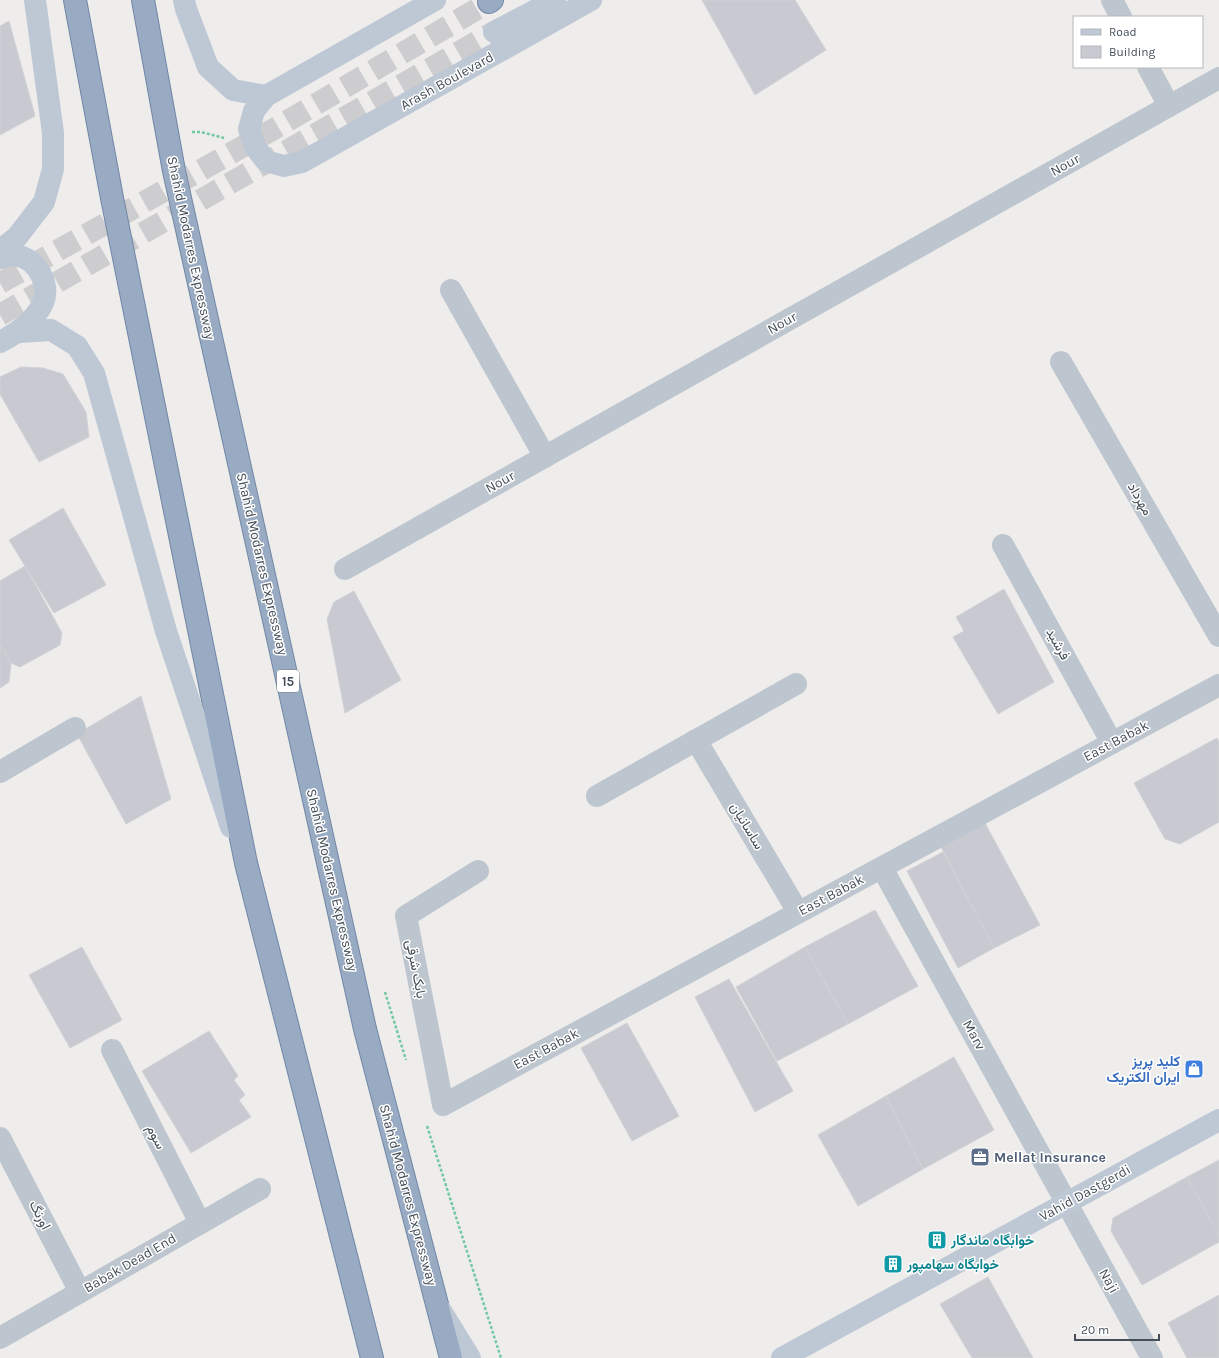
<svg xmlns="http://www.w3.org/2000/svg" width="1219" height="1358" font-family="Karla,Vazirmatn,sans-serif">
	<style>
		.building { fill: #c9cad1; stroke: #d0d2d7 }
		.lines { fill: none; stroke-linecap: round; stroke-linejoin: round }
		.secondary-tunnel { stroke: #cdccce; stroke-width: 22; stroke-dasharray: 22 11; stroke-linecap: butt }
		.trunk-tunnel { stroke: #cdccce; stroke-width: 22; stroke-dasharray: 22 11; stroke-linecap: butt }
		.trunk-casing { stroke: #7087a5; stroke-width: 24 }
		.path { stroke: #73c9a2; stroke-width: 2.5; stroke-dasharray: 3 2; stroke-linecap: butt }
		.minor { stroke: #bdc6ce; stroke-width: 22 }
		.secondary { stroke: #bec8d5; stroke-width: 22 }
		.trunk { stroke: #98abc2; stroke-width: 22 }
		.labels { text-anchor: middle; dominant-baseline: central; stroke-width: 3; stroke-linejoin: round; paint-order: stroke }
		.shield { fill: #fff; stroke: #7d838a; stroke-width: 1 }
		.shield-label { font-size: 13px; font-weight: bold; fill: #454e58 }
		.street-label { font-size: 14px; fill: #454e58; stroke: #fff }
		.shop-label { font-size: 14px; font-weight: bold; fill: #366cbe; stroke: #fff; text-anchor: end }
		.service-label { font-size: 14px; font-weight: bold; fill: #4e5e75; stroke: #fff; text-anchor: start }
		.culture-label { font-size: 14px; font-weight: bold; fill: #0d838f; stroke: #fff; text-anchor: start }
	</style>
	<rect width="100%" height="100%" fill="#efecec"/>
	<g class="building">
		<path d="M702 0H795L826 50 755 95Z"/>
		<path d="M9 21 35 116 0 135V26Z"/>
		<path d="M21 367 43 368 63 374 86 412 89 437 39 462 0 394V377Z"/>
		<path d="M63 508 106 585 54 613 9 540Z"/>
		<path d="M25 566 62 633 60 645 20 667 11 663 0 644V581Z"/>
		<path d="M1004 589 1054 682 998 714 953 637 964 631 956 617Z"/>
		<path d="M354 591 401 680 345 713 327 619 334 602Z"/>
		<path d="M0 644 11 663 9 682 0 688Z"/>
		<path d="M141 696 171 799 126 824 77 734Z"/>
		<path d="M1217 738 1219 742V822L1180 844 1165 839 1134 783Z"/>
		<path d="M985 823 1040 925 994 948 941 847Z"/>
		<path d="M943 852 994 948 958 968 907 871Z"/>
		<path d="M875 910 918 986 848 1024 805 947Z"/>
		<path d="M82 947 122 1020 70 1048 29 975Z"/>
		<path d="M805 947 848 1024 777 1061 736 987Z"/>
		<path d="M729 979 793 1091 755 1112 695 997Z"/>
		<path d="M627 1023 679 1116 632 1141 581 1048Z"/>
		<path d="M209 1031 238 1076 234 1080 245 1095 239 1100 251 1117 191 1153 142 1071Z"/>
		<path d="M954 1057 994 1130 923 1169 886 1096Z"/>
		<path d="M886 1096 923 1169 858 1206 818 1135Z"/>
		<path d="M1219 1160V1236L1187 1177Z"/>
		<path d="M1187 1177 1219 1236V1242L1142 1285 1111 1231 1113 1218Z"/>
		<path d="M942 1233 946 1243 932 1247 929 1237Z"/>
		<path d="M897 1257 901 1267 888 1271 885 1261Z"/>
		<path d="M988 1277 1033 1358H972L940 1304Z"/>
		<path d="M1219 1295V1358H1187L1168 1323Z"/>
	</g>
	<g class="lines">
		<path class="secondary-tunnel" d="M0 315 494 32"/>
		<path class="trunk-tunnel" d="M0 283 274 129 489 2"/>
		<g class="trunk-casing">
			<g id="trunk">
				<path d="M75 0 112 198 246 863 372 1358"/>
				<path d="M143 0 174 171 365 1029 451 1358"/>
				<path d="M489 2 492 0"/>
			</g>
		</g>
		<g class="path">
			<path d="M192 132H201L224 138"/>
			<path d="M385 992 406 1060"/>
			<path d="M427 1126 501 1358"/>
		</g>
		<g class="minor">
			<path d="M1112 0 1121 17"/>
			<path d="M1148 67 1169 106"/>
			<path d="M451 290 545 457"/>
			<path d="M1061 362 1219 636"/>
			<path d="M1003 545 1112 743"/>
			<path d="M345 569 1219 78"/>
			<path d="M696 740 798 912"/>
			<path d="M0 772 75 728"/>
			<path d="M597 796 796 684"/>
			<path d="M882 868 1152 1358"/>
			<path d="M478 871 406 916 443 1105 1219 685"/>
			<path d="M112 1050 200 1223"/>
			<path d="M0 1138 80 1292"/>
			<path d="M0 1338 260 1189"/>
		</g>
		<g class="secondary">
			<path d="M184 0 186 9 208 67 233 90 266 96"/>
			<path d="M435 0 266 96 254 111 249 129 255 147 266 161 284 166 302 162 591 0"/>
			<path d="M494 32 555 0"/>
			<path d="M0 250 17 237 44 202 53 169V133L35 0"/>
			<path d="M0 258C6 256 13 255 19 256 37 260 51 285 43 303 34 322 17 333 0 342"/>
			<path d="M19 332 51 330 77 346 94 373 166 631 231 827"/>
			<path d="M441 1311 470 1358"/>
			<path d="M782 1358 1219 1120"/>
		</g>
		<use href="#trunk" class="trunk"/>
	</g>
	<defs>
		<g id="shop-square" transform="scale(1)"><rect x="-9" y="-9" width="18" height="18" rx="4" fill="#3f7fe0" stroke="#fff"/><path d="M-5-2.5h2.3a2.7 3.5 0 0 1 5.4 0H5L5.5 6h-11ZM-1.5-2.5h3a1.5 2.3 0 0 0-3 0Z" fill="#fff"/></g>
		<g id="office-square" transform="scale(1)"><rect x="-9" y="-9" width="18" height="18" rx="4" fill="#5c6f8a" stroke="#fff"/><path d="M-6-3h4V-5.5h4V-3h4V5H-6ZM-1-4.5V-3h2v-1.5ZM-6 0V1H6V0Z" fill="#fff"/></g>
		<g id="building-square" transform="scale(1)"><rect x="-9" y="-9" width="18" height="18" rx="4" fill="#0f9aa8" stroke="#fff"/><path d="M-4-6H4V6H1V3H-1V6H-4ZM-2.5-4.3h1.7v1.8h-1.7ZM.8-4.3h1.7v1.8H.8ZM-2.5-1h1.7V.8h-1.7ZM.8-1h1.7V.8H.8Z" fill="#fff"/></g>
	</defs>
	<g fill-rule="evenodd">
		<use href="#shop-square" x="1194" y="1069"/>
		<use href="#office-square" x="980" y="1157"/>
		<use href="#building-square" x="937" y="1240"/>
		<use href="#building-square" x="893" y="1264"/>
	</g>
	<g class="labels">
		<rect class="shield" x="277" y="670" width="22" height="22" rx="3"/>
		<g class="shield-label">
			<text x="288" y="681">15</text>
		</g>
		<g class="street-label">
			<text transform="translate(447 81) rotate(-29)">Arash Boulevard</text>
			<text transform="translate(1065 165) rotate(-29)">Nour</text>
			<text transform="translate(191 248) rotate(78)">Shahid Modarres Expressway</text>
			<text transform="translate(782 323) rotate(-29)">Nour</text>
			<text transform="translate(500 482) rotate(-29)">Nour</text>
			<text transform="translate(1140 499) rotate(60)">مهرداد</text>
			<text transform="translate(262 564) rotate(77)">Shahid Modarres Expressway</text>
			<text transform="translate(1058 644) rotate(61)">فرشید</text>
			<text transform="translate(1116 741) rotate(-28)">East Babak</text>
			<text transform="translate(747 826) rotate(59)">ساسانیان</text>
			<text transform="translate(332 880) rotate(77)">Shahid Modarres Expressway</text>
			<text transform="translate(831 895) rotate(-28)">East Babak</text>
			<text transform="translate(416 969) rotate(79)">بابک شرقی</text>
			<text transform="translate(974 1035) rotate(61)">Marv</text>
			<text transform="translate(546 1049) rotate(-28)">East Babak</text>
			<text transform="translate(156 1137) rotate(63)">سوم</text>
			<text transform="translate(1085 1193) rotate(-29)">Vahid Dastgerdi</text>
			<text transform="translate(408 1195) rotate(75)">Shahid Modarres Expressway</text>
			<text transform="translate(40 1215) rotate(63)">اورنگ</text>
			<text transform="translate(130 1263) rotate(-30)">Babak Dead End</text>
			<text transform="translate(1109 1281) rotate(61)">Naji</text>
		</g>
		<g class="shop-label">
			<text x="1180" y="1061">کلید پریز<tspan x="1180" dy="16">ایران الکتریک</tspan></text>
		</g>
		<g class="service-label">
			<text x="994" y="1157">Mellat Insurance</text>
		</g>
		<g class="culture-label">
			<text x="951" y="1240">خوابگاه ماندگار</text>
			<text x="907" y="1264">خوابگاه سهامپور</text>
		</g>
	</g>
	<rect x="1073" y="16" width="130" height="52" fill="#ffffff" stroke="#b5b8bc"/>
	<rect x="1081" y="29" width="20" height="6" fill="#bec8d5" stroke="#b5b8bc"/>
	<text x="1109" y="36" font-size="12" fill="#454e58">Road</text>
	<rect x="1081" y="46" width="20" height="12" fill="#c9cad1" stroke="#b5b8bc"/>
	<text x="1109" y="56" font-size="12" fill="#454e58">Building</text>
	<path d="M1075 1334v6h84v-6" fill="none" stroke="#454e58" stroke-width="2"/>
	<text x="1081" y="1334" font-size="12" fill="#454e58" stroke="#ffffff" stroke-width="3" paint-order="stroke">20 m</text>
</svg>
